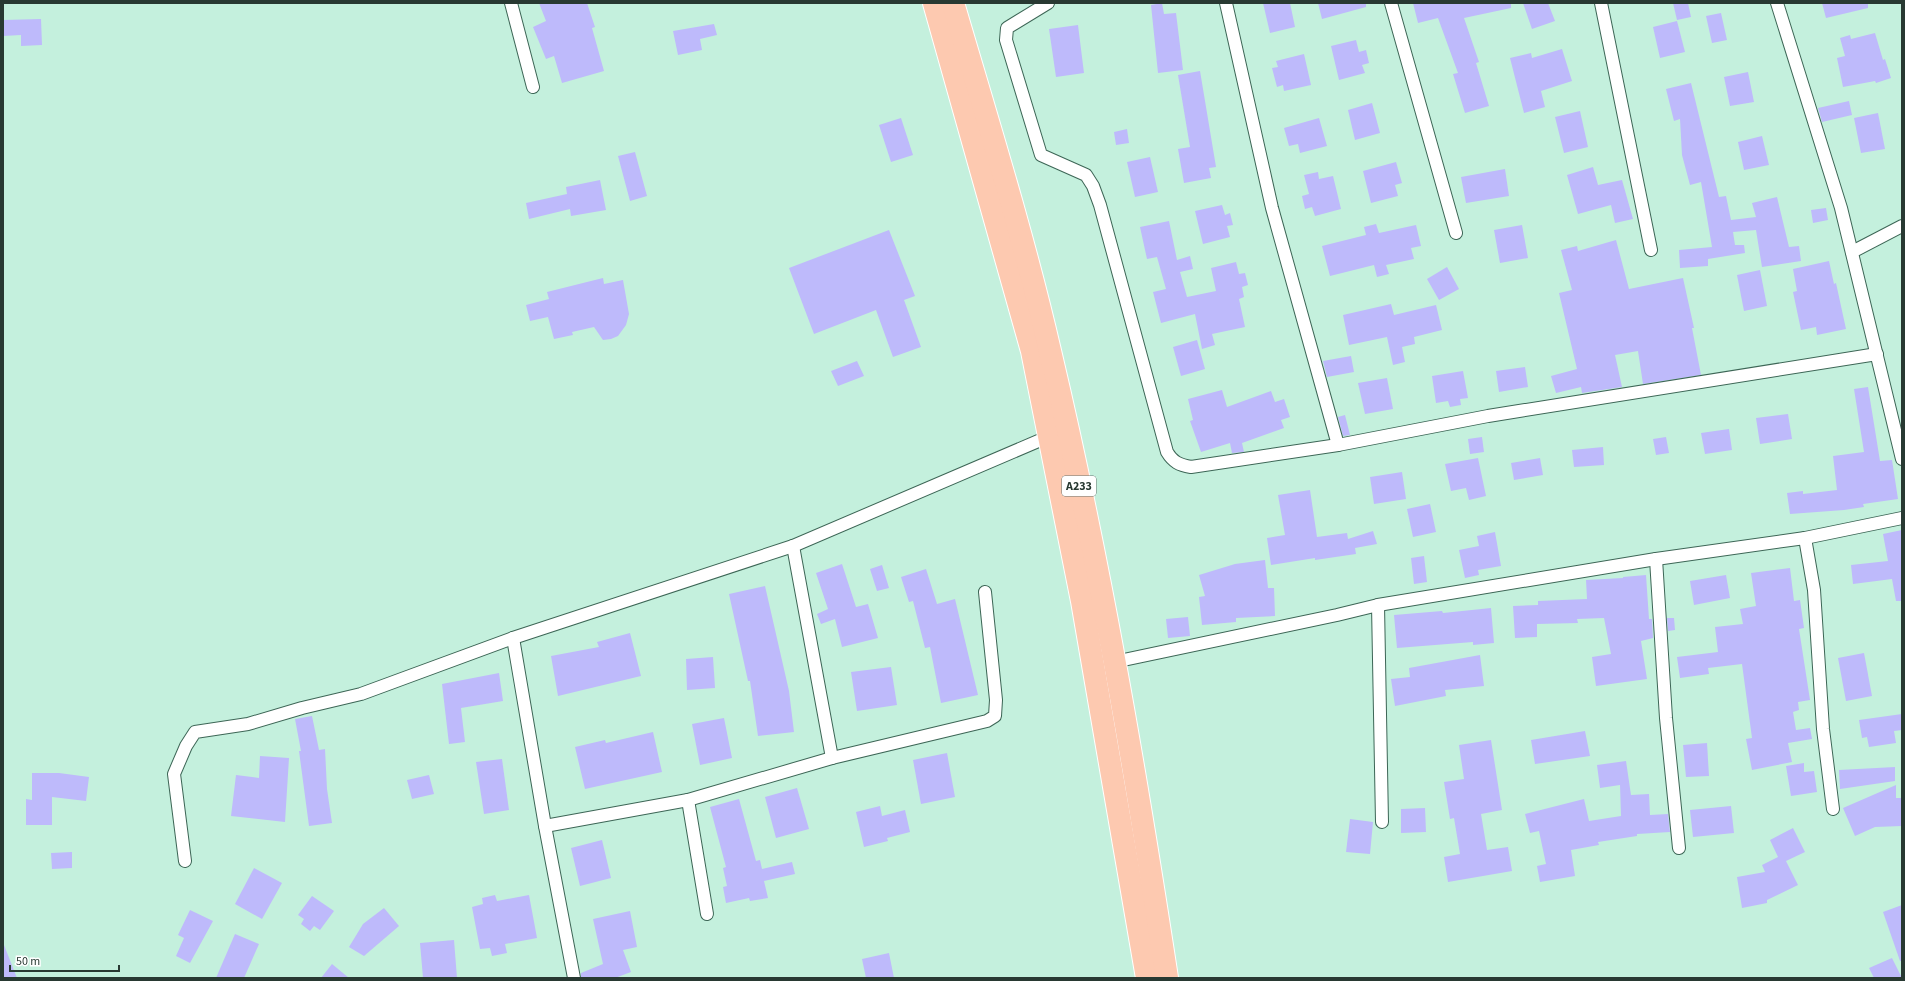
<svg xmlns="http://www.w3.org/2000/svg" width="1905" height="981" font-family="'Source Sans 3',sans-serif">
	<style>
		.building { fill: #bebafb }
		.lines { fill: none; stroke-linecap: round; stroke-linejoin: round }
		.street-casing { stroke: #3d6656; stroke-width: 14 }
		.highway-casing { stroke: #fff; stroke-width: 24 }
		.street { stroke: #fff; stroke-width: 12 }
		.highway { stroke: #fdc9b0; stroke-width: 22 }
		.labels { text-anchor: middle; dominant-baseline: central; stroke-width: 4; stroke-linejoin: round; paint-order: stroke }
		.shield { fill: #fff; stroke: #687470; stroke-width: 1 }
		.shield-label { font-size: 12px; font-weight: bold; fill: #283932 }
	</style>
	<rect width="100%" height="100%" fill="#c4f0dd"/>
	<g class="building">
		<path d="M539 3H587L595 27 592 28 604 71 562 83 554 56 546 59 533 27 546 21Z"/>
		<path d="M1162 3 1164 14 1176 13 1183 70 1158 73 1151 5Z"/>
		<path d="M1263 3H1290L1295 27 1270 33Z"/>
		<path d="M1318 3H1366V7L1322 19Z"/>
		<path d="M1413 3H1511V8L1464 18 1479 62 1476 63 1489 106 1465 113 1453 74 1458 73 1438 18 1418 23Z"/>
		<path d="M1523 3H1548L1555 21 1532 29Z"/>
		<path d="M1673 3H1688L1691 17 1677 20Z"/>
		<path d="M1822 3H1868V8L1826 18Z"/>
		<path d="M1721 13 1727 40 1712 43 1706 16Z"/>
		<path d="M41 19 42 45 21 46V35L3 36V20Z"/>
		<path d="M1677 21 1685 52 1660 58 1653 27Z"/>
		<path d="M714 24 717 35 700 39 702 50 678 55 673 31Z"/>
		<path d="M1078 25 1084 73 1056 77 1049 29Z"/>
		<path d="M1875 33 1883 60 1885 59 1891 78 1876 83 1875 81 1843 87 1837 58 1845 56 1840 38 1850 35 1851 39Z"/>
		<path d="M1356 40 1359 52 1366 50 1369 63 1362 65 1365 73 1339 80 1331 46Z"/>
		<path d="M1562 49 1572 81 1541 91 1545 107 1524 113 1510 58 1531 53 1532 58Z"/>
		<path d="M1304 54 1311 85 1284 91 1283 85 1277 87 1272 68 1278 67 1276 61Z"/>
		<path d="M1200 71 1216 167 1209 168 1211 178 1184 183 1178 149 1190 147 1178 75Z"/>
		<path d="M1748 72 1754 102 1730 106 1724 77Z"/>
		<path d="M1691 83 1719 197 1726 196 1731 220 1756 217 1752 203 1777 197 1789 247 1799 246 1801 261 1762 267 1756 230 1733 232 1735 245H1744L1745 253 1708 259V266L1680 268 1679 250 1712 247 1701 182 1690 185 1682 155 1680 119 1674 121 1666 89Z"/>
		<path d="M1849 101 1852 115 1822 122 1818 108Z"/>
		<path d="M1372 103 1380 133 1355 140 1348 110Z"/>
		<path d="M1580 111 1588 147 1564 153 1555 117Z"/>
		<path d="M1878 113 1885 149 1861 153 1854 118Z"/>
		<path d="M901 118 913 155 891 162 879 125Z"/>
		<path d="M1319 118 1327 146 1300 153 1298 144 1289 146 1284 128Z"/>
		<path d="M1127 129 1129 143 1116 145 1114 132Z"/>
		<path d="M1762 136 1769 165 1744 170 1738 142Z"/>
		<path d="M635 152 647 196 630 201 618 156Z"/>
		<path d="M1150 157 1158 192 1135 197 1127 162Z"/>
		<path d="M1396 162 1402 183 1395 185 1398 196 1371 203 1363 171Z"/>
		<path d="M1593 167 1598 185 1622 180 1633 219 1615 223 1611 205 1578 214 1567 175Z"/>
		<path d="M1505 169 1509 196 1466 203 1461 177Z"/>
		<path d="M1318 172 1319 179 1333 176 1341 209 1315 216 1312 207 1305 209 1302 196 1309 194 1304 175Z"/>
		<path d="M600 180 606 210 571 216 570 209 529 219 526 203 567 194 566 187Z"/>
		<path d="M1222 205 1225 215 1230 213 1233 225 1227 226 1230 237 1203 244 1195 211Z"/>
		<path d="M1826 208 1828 220 1813 223 1811 210Z"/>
		<path d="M1169 221 1177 260 1190 256 1193 269 1180 272 1187 297 1216 291 1211 268 1236 262 1239 274 1245 273 1248 285 1242 287 1244 297 1239 299 1245 327 1212 334 1215 345 1202 349 1195 314 1161 323 1153 292 1166 289 1157 257 1147 259 1140 227Z"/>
		<path d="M1376 224 1379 233 1416 225 1421 246 1411 248 1414 259 1386 265 1389 274 1377 277 1374 265 1330 276 1322 246 1366 235 1364 227Z"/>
		<path d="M1522 225 1528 258 1500 263 1494 230Z"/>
		<path d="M889 230 915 296 904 300 921 347 893 357 876 310 814 334 789 268Z"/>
		<path d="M1616 240 1629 289 1683 278 1694 328H1692L1701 375 1643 384 1638 351 1615 355 1622 387 1582 393 1581 387 1556 393 1551 376 1577 369 1559 293 1572 290 1561 250 1577 246 1578 251Z"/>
		<path d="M1829 261 1834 284 1836 283 1846 329 1817 335 1816 327 1801 330 1793 292 1797 291 1793 269Z"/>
		<path d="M1447 267 1459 289 1439 300 1427 279Z"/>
		<path d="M1760 270 1767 306 1744 311 1737 275Z"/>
		<path d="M603 278 604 284 623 280 629 314 626 325 618 336 611 339 603 340 594 327 572 332 573 335 554 339 548 317 530 321 526 305 549 299 547 292Z"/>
		<path d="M1391 304 1394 315 1436 305 1442 330 1414 337 1415 344 1402 347 1405 362 1393 365 1387 337 1349 345 1343 315Z"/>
		<path d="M1197 340 1205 369 1181 376 1173 347Z"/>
		<path d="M1351 356 1354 372 1327 377 1323 361Z"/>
		<path d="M857 361 864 376 838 386 831 371Z"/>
		<path d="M1525 367 1528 387 1499 392 1496 371Z"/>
		<path d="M1463 371 1468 398 1460 399 1461 405 1450 407 1448 401 1436 403 1432 376Z"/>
		<path d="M1387 378 1393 409 1365 414 1358 383Z"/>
		<path d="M1868 387 1880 461 1892 460 1898 499 1863 504 1864 507 1844 510 1790 514 1787 493 1803 491V494L1837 490 1833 456 1864 452 1854 389Z"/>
		<path d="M1222 390 1227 407 1271 391 1275 402 1284 399 1290 417 1281 420 1284 428 1242 443 1244 452 1232 453 1230 443 1201 452 1190 421 1193 420 1188 399Z"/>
		<path d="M1788 414 1792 439 1760 444 1756 418Z"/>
		<path d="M1345 415 1350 435 1343 436 1338 417Z"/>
		<path d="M1729 429 1732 450 1705 454 1701 433Z"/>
		<path d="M1482 437 1484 452 1470 454 1468 439Z"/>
		<path d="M1666 437 1669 453 1656 455 1653 439Z"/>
		<path d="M1603 447 1604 465 1574 467 1572 450Z"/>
		<path d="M1478 458 1486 496 1469 500 1466 488 1451 491 1445 464Z"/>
		<path d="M1540 458 1543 475 1514 480 1511 463Z"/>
		<path d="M1402 472 1406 499 1374 504 1370 477Z"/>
		<path d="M1310 490 1317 537 1347 533 1348 539 1373 531 1377 544 1355 548 1356 554 1315 560V558L1271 565 1267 538 1285 535 1278 495Z"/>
		<path d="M1430 504 1436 532 1413 537 1407 509Z"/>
		<path d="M1902 530V601H1896L1892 579 1853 584 1851 565 1888 561 1883 534Z"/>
		<path d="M1495 532 1501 566 1478 570 1479 575 1465 578 1459 550 1479 546 1477 536Z"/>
		<path d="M1424 556 1427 582 1414 584 1411 558Z"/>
		<path d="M1265 560 1268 588H1274L1275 616 1236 618V622L1202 625 1199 597 1205 596 1199 575 1235 564Z"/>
		<path d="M842 564 856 607 868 604 878 638 842 647 835 619 821 624 817 614 828 609 816 573Z"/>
		<path d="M882 565 889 588 877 591 870 569Z"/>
		<path d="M1790 568 1794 601 1800 600 1804 628 1799 629 1810 700 1798 702 1799 710 1793 712 1796 730 1810 728 1812 739 1788 743 1792 762 1752 770 1746 739 1752 738 1742 664 1708 668 1709 674 1680 678 1677 657 1718 652 1715 627 1743 624 1740 609 1756 606 1751 573Z"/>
		<path d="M926 569 937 604 955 599 978 695 941 703 930 647 925 648 913 601 909 602 901 577Z"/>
		<path d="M1646 575 1649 619H1652L1653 638 1641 641 1647 679 1596 686 1592 657 1611 654 1604 618 1577 619 1578 623 1537 624V637L1515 638 1513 606 1538 605V601L1587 599 1586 580 1623 578V577Z"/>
		<path d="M1726 575 1730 598 1694 605 1690 581Z"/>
		<path d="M765 586 789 691 794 732 758 736 750 681H748L729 594Z"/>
		<path d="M1491 608 1494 643 1473 645V642L1397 648 1394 615 1442 611 1443 613Z"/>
		<path d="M1188 617 1190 636 1168 638 1166 619Z"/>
		<path d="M1667 618H1674L1675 630 1668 631Z"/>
		<path d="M630 633 641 676 558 696 551 656 599 647 597 642Z"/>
		<path d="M1864 653 1872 696 1846 701 1838 658Z"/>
		<path d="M1480 655 1484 686 1445 690 1446 696 1395 706 1391 679 1410 677 1409 668Z"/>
		<path d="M713 657 715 688 687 690 686 659Z"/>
		<path d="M891 667 897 705 857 711 851 672Z"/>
		<path d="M499 673 503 701 461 708 465 742 449 744 442 684Z"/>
		<path d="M1902 714V730L1894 731 1896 743 1869 747 1867 737 1862 738 1859 720Z"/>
		<path d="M312 716 319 750 325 749 327 789 332 823 309 826 299 751H301L295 719Z"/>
		<path d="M724 718 732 758 700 765 692 724Z"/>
		<path d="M1585 731 1590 756 1535 764 1531 740Z"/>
		<path d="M653 732 662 772 585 789 575 747 605 740 606 743Z"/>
		<path d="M1491 740 1502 810 1481 814 1487 850 1508 847 1512 871 1448 882 1444 857 1460 854 1454 818 1450 819 1444 782 1464 779 1459 745Z"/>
		<path d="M1707 743 1709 776 1686 777 1683 745Z"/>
		<path d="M947 753 955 797 921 804 913 760Z"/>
		<path d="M260 756 289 758 285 822 231 816 236 775 259 778Z"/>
		<path d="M502 759 509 810 484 814 476 762Z"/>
		<path d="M1626 761 1631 795 1649 794 1650 815 1668 814 1670 832 1637 834V836L1598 842 1599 845 1571 850 1575 876 1540 882 1537 866 1546 864 1539 831 1530 833 1525 814 1584 799 1589 821 1621 816 1620 785 1600 788 1597 765Z"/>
		<path d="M1804 763V772L1814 771 1817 792 1791 796 1786 766Z"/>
		<path d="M1895 767V781L1840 789 1839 770Z"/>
		<path d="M32 773H59L89 777 86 801 52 797V825H26V799L32 800Z"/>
		<path d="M429 775 434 794 412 799 407 780Z"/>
		<path d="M1896 785V798H1901L1902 826 1875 827 1855 836 1843 808Z"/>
		<path d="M797 788 809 829 776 838 765 797Z"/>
		<path d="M739 799 756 861 760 860 762 869 792 862 795 874 764 881 768 898 750 901 749 898 726 903 723 887 727 886 723 868 726 867 710 807Z"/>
		<path d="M880 806 882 816 905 810 910 832 887 838 888 841 864 847 856 812Z"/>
		<path d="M1731 806 1734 833 1693 837 1690 810Z"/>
		<path d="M1425 808 1426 832 1401 833V809Z"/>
		<path d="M1350 819 1373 822 1370 854 1346 852Z"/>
		<path d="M1793 828 1805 852 1786 861 1798 885 1767 900V903L1742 908 1737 877 1765 872 1762 865 1778 857 1770 840Z"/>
		<path d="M602 840 611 878 580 886 571 848Z"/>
		<path d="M72 852V868L52 869 51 853Z"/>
		<path d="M254 868 282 883 262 919 235 904Z"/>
		<path d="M495 895 497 901 529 895 537 938 505 944 507 953 492 956 490 948 480 949 472 907 483 904 482 898Z"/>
		<path d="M312 896 334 911 320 930 314 926 310 931 301 924 304 919 298 915Z"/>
		<path d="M1902 905V961H1900L1883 912Z"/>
		<path d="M384 908 399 926 364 956 349 947 363 924Z"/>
		<path d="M190 910 213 921 190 963 176 956 184 938 178 935Z"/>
		<path d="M630 911 637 947 623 950 631 972 615 978H581V973L603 964 593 919Z"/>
		<path d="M235 934 259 944 244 978H216Z"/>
		<path d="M454 940 457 978H423L420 943Z"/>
		<path d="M3 945H4L17 978H3Z"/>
		<path d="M889 953 894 978H866L862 959Z"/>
		<path d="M1892 958 1902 978H1874L1869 968Z"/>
		<path d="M332 964 349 978H321Z"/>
	</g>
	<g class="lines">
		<g class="street-casing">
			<g id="street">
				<path d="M511 3 533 87"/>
				<path d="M1048 3 1007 28 1006 40 1041 155 1086 175 1093 186 1100 205 1167 452C1173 462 1179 465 1191 467L1338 445 1488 416 1877 354"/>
				<path d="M1226 3 1272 208 1338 445"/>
				<path d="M1391 3 1456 233"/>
				<path d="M1601 3 1651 250"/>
				<path d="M1777 3 1841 208 1902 459"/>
				<path d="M1852 252 1902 226"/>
				<path d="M1805 538 1814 590 1823 729 1833 809"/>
				<path d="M793 546 832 758"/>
				<path d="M1656 559 1666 718 1679 848"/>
				<path d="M1378 605 1382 822"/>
				<path d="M513 638 545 826 574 978"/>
				<path d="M1114 662 1337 615 1378 605 1656 559 1805 538 1902 518"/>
				<path d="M688 800 707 914"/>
				<path d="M545 826 688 800 832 758 987 721 995 716 996 700 985 592"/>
				<path d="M185 861 174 774 186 746 195 732 248 724 302 708 361 694 513 638 793 546 1050 436"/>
			</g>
		</g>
		<g class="highway-casing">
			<g id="highway">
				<path d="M934 3 1032 351 1082 601 1147 978"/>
				<path d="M953 3C987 119 1023 234 1050 351 1099 558 1135 768 1167 978"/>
			</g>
		</g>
		<use href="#street" class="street"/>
		<use href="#highway" class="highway"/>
	</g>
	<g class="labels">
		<rect class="shield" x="1062" y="476" width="34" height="20" rx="3"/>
		<g class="shield-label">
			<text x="1079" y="486">A233</text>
		</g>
	</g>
	<rect width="1905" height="981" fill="none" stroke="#283932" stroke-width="8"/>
	<path d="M10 965v6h109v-6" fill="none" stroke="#283932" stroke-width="2"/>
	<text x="16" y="965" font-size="12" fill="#283932" stroke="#ffffff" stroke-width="3" paint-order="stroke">50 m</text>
</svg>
